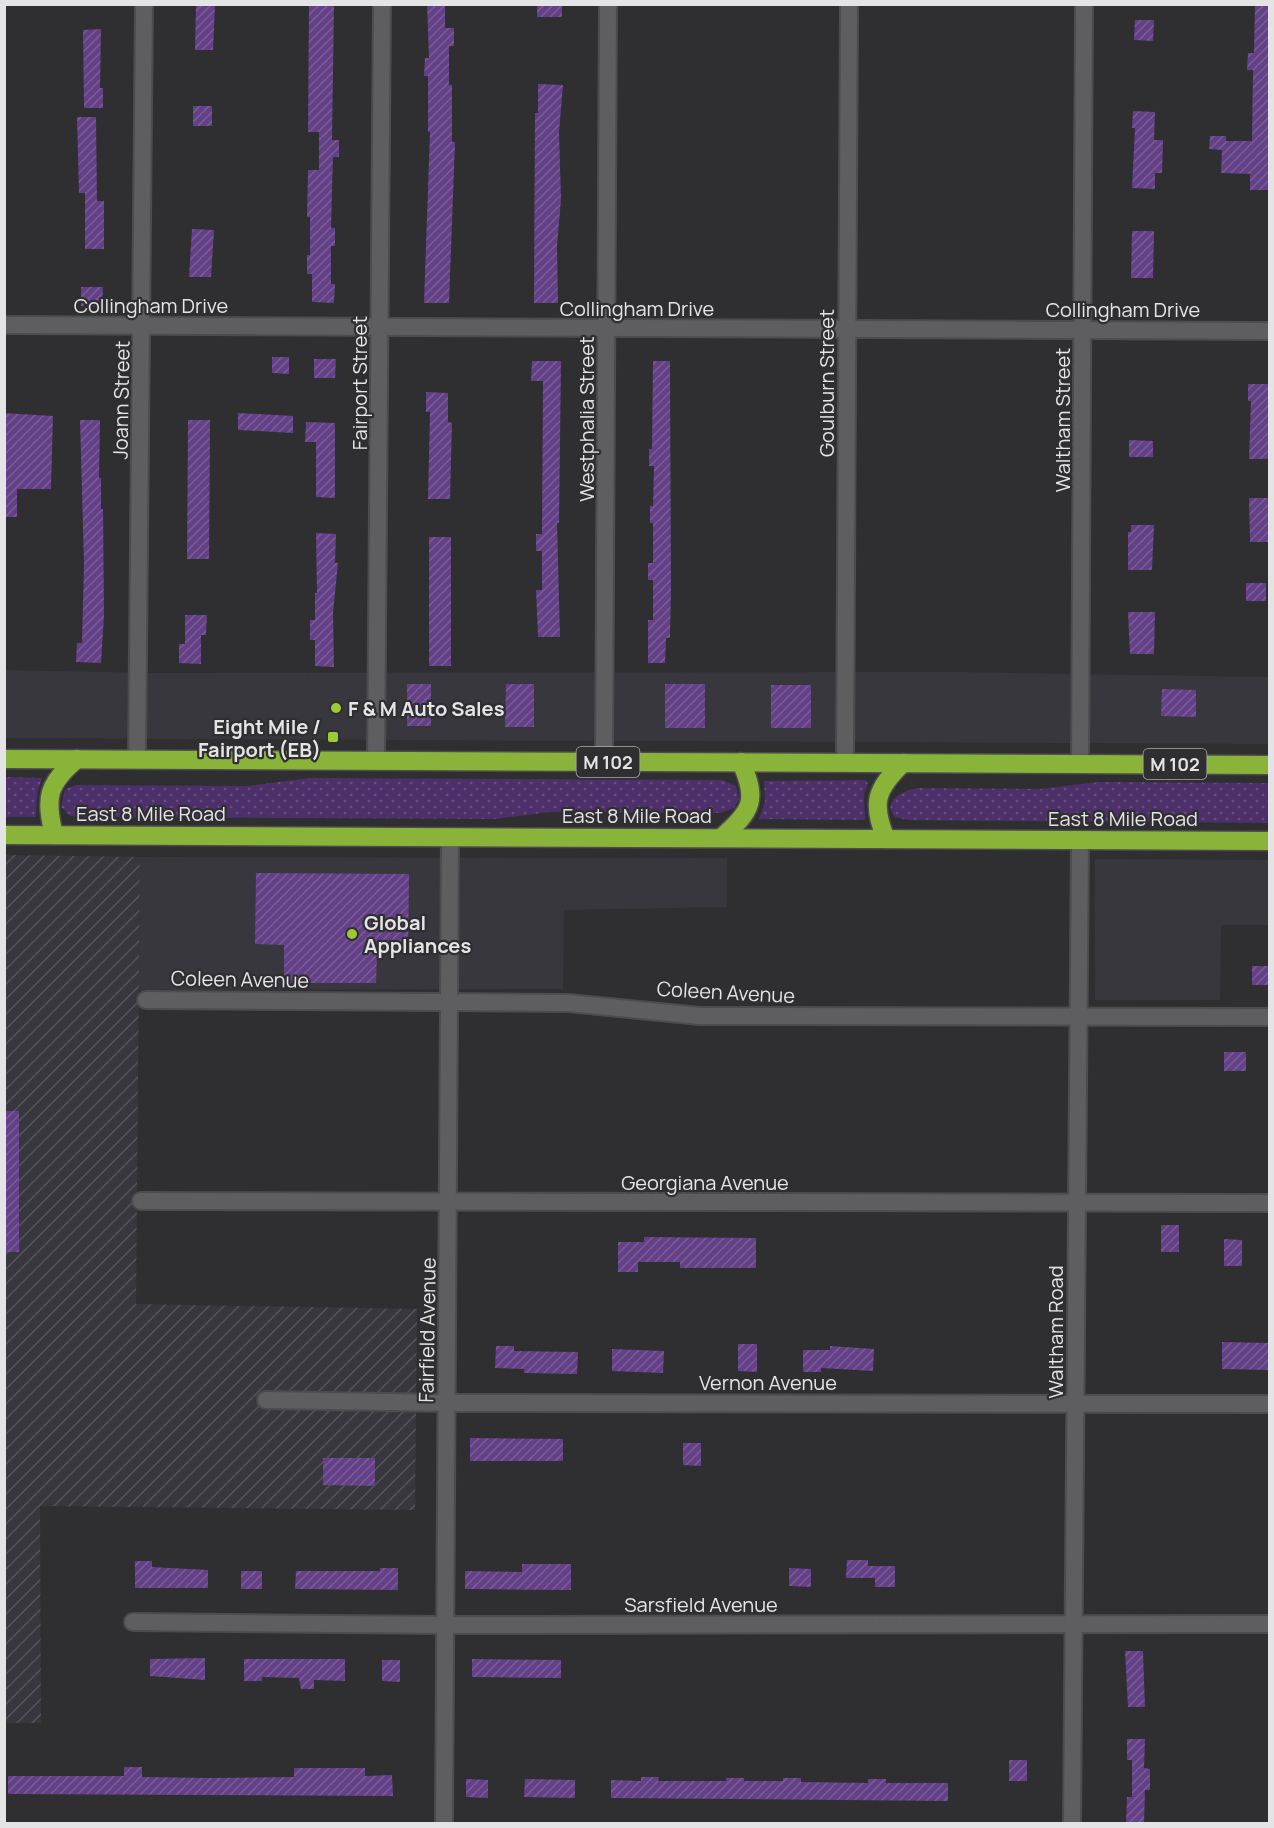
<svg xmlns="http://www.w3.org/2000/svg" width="1274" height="1828" font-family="Manrope,sans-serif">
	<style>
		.built { fill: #39373e }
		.industrial { fill: url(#industrial-furrows) }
		.grass { fill: url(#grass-dots) }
		.building { fill: url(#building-hatch) }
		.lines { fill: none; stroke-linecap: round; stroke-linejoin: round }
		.minor-casing { stroke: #4c4b4e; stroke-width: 20 }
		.highway-casing { stroke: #4c4b4e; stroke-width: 21 }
		.minor { stroke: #5e5d60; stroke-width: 16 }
		.highway { stroke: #8ab339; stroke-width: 18 }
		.poi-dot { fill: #9acb34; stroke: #2f2e31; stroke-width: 2 }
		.labels { text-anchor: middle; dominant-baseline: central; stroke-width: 4.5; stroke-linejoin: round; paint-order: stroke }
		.shield { fill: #2f2e31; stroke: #aeadaf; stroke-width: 1.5 }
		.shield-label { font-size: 18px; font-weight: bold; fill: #e4e3e5 }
		.street-label { font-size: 20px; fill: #e4e3e5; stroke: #2f2e31 }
		.poi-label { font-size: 20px; font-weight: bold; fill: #e4e3e5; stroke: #2f2e31; text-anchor: start }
	</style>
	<defs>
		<pattern id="industrial-furrows" width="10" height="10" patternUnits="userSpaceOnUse" patternTransform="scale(1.5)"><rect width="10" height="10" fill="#39373e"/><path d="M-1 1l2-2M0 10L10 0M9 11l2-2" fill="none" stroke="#56545a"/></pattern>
		<pattern id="grass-dots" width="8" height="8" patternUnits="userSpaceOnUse" patternTransform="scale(1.5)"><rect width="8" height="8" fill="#4d306a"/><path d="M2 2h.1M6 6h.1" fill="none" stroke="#664e7f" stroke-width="1.8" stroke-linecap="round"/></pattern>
		<pattern id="building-hatch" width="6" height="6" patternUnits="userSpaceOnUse" patternTransform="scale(1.5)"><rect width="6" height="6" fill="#644187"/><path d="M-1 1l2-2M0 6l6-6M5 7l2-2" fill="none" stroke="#7a5c98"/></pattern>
	</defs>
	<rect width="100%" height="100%" fill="#2f2e31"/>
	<g class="built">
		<path d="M5 670 149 673 960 672 1270 677 1269 744 5 738Z"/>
		<path d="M140 857 727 858V907L564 910 563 989 139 990Z"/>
		<path d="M1095 859 1269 860V925H1221L1220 1000H1095Z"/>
	</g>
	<path class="industrial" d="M5 855 140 857 136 1304 417 1309 415 1510 40 1506 41 1723H5Z"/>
	<g class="grass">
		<path d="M5 777 42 778 37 793 36 817H5Z"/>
		<path d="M309 778 722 780 736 786 739 799 734 808 721 813 550 812 494 819 76 817 69 815 61 807 65 789 76 785 248 786Z"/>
		<path d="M866 780 868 784 864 794 865 820 759 819 765 801 764 781Z"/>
		<path d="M1098 782 1269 783V823L908 820 895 817C881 801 903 791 917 788L1041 789Z"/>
	</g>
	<g class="building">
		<path d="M196 4H215L213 50H195Z"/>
		<path d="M309 4H334L332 140H339V157H333L332 189 331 228H335V246H331V284H335L334 303 312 302V274H307V255H310V217H307L308 170H319V132H308Z"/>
		<path d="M427 4H445V28H454V46H449V85H452V142H455L449 303H424L430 132H428V76H424L425 58H429Z"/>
		<rect x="537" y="4" width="25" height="13"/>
		<path d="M1255 4H1269L1268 190H1250V174L1221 173 1222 150 1209 149 1210 136H1226V141H1252L1253 70H1247L1248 53H1254Z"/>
		<path d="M1135 20H1154L1153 41 1134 40Z"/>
		<path d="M101 29 100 88H103V108H84L83 30Z"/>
		<path d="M538 84 563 85 559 132 561 199 557 246 558 303H534L535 113H538Z"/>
		<rect x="193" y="106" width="19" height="20"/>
		<path d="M1133 111 1155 112 1154 140H1163L1162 173H1155V189L1132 188 1135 128H1132Z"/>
		<path d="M77 117H96L97 201H104V249H85V193H79Z"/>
		<path d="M192 229 214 230 211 277H189Z"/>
		<path d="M1132 231H1154L1153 278H1131Z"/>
		<path d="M81 287H103L102 307 81 306Z"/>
		<path d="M272 357H289V374L272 373Z"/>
		<path d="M314 359H336L335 378H314Z"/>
		<path d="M532 361H561L559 523H557L560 637H538L536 590H542V551H536V534H542L543 381H531Z"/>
		<path d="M653 361H670L671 590 670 638H666L665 663H648V620H653V580H648V563H653V523H650V506H653L654 466H649V449H652Z"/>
		<path d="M1248 384H1269V459H1249L1251 401H1248Z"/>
		<path d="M426 392 448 393V422L452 423 450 499H428L430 412H426Z"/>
		<path d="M4 413 53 416 51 489H17V517H4Z"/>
		<path d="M238 413 293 416V433L238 430Z"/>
		<path d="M80 420H100L99 478H101V509H103L104 615 101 663 76 662 77 643H82L84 563Z"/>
		<path d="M188 420H210L209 559H187Z"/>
		<path d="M306 422 335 423V498L316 497V442H305Z"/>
		<path d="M1129 440 1153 441V457H1129Z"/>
		<path d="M1249 498H1269V542H1250Z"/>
		<path d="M1131 525H1154L1152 570H1128V532H1131Z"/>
		<path d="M316 533 336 534 335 563H338L333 613 334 667 315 666V640H310V620H315V593H317Z"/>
		<rect x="429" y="537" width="22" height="129"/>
		<rect x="1246" y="583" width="20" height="18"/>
		<path d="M1128 612H1155L1154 654H1130Z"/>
		<path d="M185 615H207L206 635H201V664L179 663V644H185Z"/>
		<rect x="407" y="684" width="24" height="42"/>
		<path d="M506 684H534V727H505Z"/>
		<rect x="665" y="684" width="40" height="44"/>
		<rect x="771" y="685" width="40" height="43"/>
		<path d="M1162 689 1196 690V717L1161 716Z"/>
		<path d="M256 873 409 874 408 953H377L376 983H284V945L255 944Z"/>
		<rect x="1252" y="966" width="17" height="19"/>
		<rect x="1224" y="1052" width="22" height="19"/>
		<rect x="4" y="1111" width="15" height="141"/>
		<rect x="1161" y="1225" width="18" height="27"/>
		<path d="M644 1237 756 1238V1268H680V1262H638V1272H618V1242H644Z"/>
		<path d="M1224 1239 1242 1240V1266H1224Z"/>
		<path d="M1222 1342 1269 1343V1370L1222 1369Z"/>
		<path d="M738 1344H757V1372L738 1371Z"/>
		<path d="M496 1346H514V1351L578 1352 577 1374 524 1373V1369L495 1368Z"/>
		<path d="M830 1346 874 1349 873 1371 821 1368V1372H803V1350H830Z"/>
		<path d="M612 1349 664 1351 663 1373 612 1371Z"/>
		<path d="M470 1438 563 1439V1461H470Z"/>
		<path d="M683 1443H701V1466L683 1465Z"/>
		<path d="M323 1458H375V1486L323 1485Z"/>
		<path d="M847 1560H868V1566H895V1587H875V1578H846Z"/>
		<path d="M135 1561H152V1567L208 1570V1588H135Z"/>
		<path d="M522 1564H571V1590L465 1589V1571L522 1572Z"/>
		<path d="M380 1568H398V1590L295 1589 296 1571H380Z"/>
		<path d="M789 1568 811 1569V1587L789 1586Z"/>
		<rect x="241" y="1571" width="21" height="18"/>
		<path d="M1125 1651H1143L1145 1707H1128Z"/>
		<path d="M205 1658V1680L150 1676V1659Z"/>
		<path d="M244 1659H345V1681L314 1680V1689H301L299 1678 262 1677V1681H244Z"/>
		<path d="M472 1659 561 1660V1678L472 1677Z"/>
		<path d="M382 1660H400V1682L382 1681Z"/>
		<path d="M1127 1739H1145L1144 1768 1150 1769V1790H1145L1144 1824H1126L1127 1797H1132V1760H1127Z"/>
		<rect x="1009" y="1760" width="18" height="21"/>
		<path d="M124 1767H142V1777L208 1778 294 1777V1768H365V1776L392 1775 393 1796 8 1794V1776H124Z"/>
		<path d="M641 1777H659L658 1781H726V1778H744V1781H783V1778H801V1782L868 1783V1779H886V1783H948V1801L611 1798V1780L641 1781Z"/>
		<path d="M466 1779 488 1780V1798L466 1797Z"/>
		<path d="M525 1779 575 1780V1798L524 1797Z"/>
	</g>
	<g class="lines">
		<g class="minor-casing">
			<g id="minor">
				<path d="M4 325 1270 331"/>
				<path d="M137 759 144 4"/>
				<path d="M376 761 382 4"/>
				<path d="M604 762 608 4"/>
				<path d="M845 763 849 4"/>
				<path d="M1080 764 1084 4"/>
				<path d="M146 1000 568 1003 700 1016 1270 1017"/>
				<path d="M141 1201 1270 1203"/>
				<path d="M266 1400 447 1403 1270 1404"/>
				<path d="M133 1622 445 1625 1270 1624"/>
				<path d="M444 1824 450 837"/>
				<path d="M1072 1824 1080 840"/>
			</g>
		</g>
		<g class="highway-casing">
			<g id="highway">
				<path d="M4 759 1270 765"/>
				<path d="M4 835 1270 841"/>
				<path d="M54 835C45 798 47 784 77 759"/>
				<path d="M722 837C752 811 758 800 741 762"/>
				<path d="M886 839C871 803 876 789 903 763"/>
			</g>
		</g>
		<use href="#minor" class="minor"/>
		<use href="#highway" class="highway"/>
	</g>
	<g class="poi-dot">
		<circle cx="336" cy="708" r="6"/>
		<rect x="327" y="731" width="12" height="12" rx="3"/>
		<circle cx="352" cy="934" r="6"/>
	</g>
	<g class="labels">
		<g class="shield">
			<rect x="576.5" y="747" width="63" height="30" rx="4.5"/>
			<rect x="1143.5" y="749" width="63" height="30" rx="4.5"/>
		</g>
		<g class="shield-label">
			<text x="608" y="762">M 102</text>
			<text x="1175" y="764">M 102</text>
		</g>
		<g class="street-label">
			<text x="151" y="305">Collingham Drive</text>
			<text x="637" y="308">Collingham Drive</text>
			<text x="1123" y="309">Collingham Drive</text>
			<text transform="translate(359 383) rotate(-90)">Fairport Street</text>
			<text transform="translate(826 383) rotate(-90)">Goulburn Street</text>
			<text transform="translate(121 400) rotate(-89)">Joann Street</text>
			<text transform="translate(586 419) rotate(-90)">Westphalia Street</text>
			<text transform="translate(1062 420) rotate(-90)">Waltham Street</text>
			<text x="151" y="813">East 8 Mile Road</text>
			<text x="637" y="815">East 8 Mile Road</text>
			<text x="1123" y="818">East 8 Mile Road</text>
			<text transform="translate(240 979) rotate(1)">Coleen Avenue</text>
			<text transform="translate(726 992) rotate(3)">Coleen Avenue</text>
			<text x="705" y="1182">Georgiana Avenue</text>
			<text transform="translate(427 1330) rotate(-89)">Fairfield Avenue</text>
			<text transform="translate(1055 1332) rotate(-90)">Waltham Road</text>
			<text x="768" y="1382">Vernon Avenue</text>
			<text x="701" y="1604">Sarsfield Avenue</text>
		</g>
		<g class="poi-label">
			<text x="348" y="708">F &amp; M Auto Sales</text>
			<text x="321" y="726" text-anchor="end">Eight Mile /<tspan x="321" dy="23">Fairport (EB)</tspan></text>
			<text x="364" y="922">Global<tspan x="364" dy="23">Appliances</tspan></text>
		</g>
	</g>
	<rect width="1274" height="1828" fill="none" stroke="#e4e3e5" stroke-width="12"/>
</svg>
